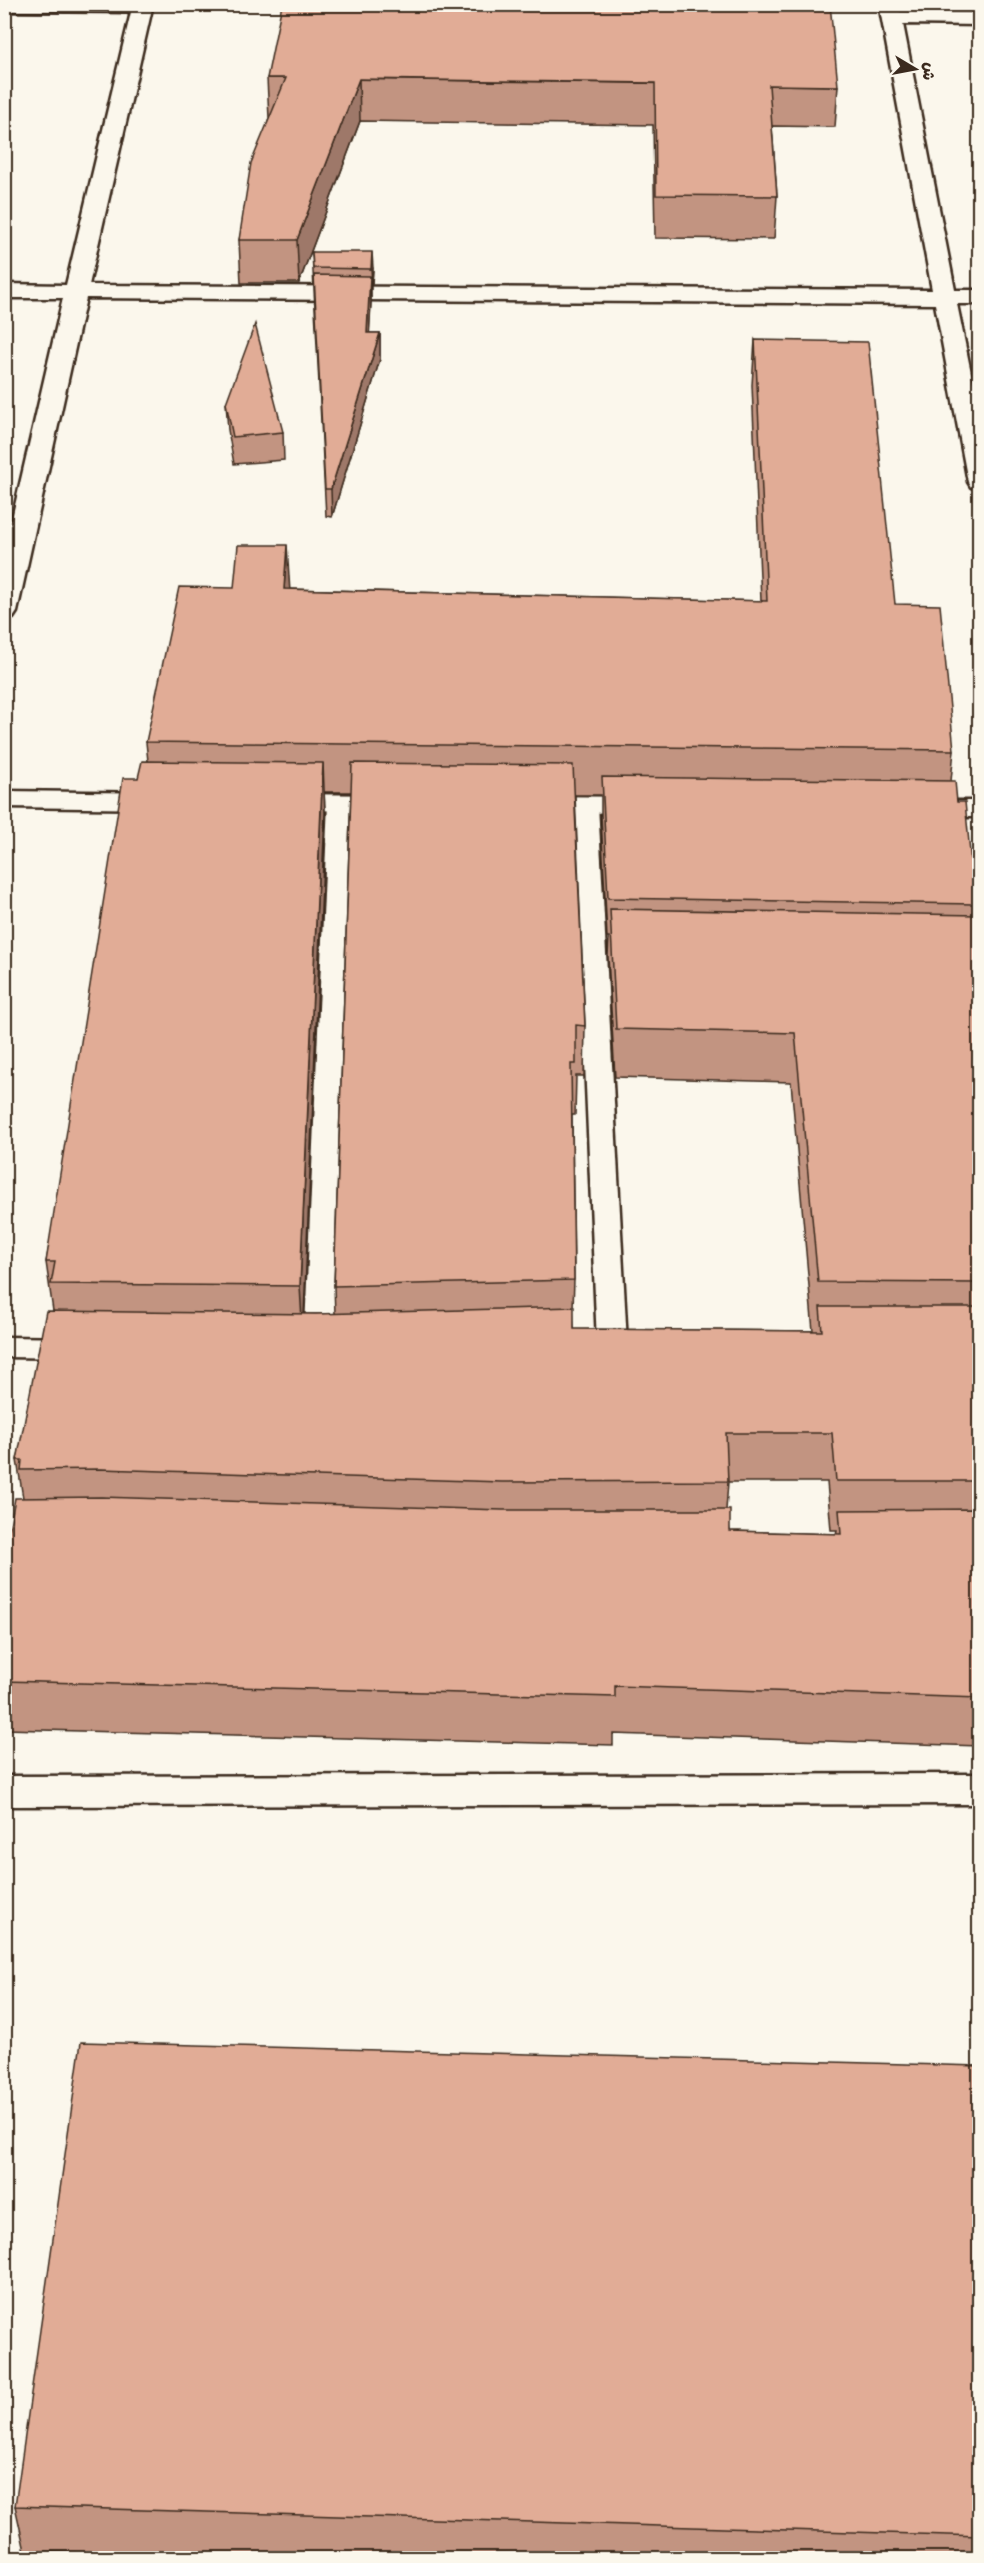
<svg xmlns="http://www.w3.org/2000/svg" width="984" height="2563" font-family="'Playpen Sans','Playpen Sans Arabic',sans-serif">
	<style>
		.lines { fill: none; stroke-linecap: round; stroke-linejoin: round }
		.service-casing { stroke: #3b2a1e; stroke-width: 5 }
		.minor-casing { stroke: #3b2a1e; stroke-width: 5 }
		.service { fill: #fbf7ec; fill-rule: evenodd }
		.minor { fill: #fbf7ec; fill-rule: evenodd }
		.wall { fill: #c29481; stroke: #3b2a1e; stroke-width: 1.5; fill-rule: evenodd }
		.shaded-wall { fill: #9e7869; stroke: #3b2a1e; stroke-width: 1.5 }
		.building { fill: #e1ac96; stroke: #3b2a1e; stroke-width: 1.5 }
	</style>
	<rect width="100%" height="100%" fill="#fbf7ec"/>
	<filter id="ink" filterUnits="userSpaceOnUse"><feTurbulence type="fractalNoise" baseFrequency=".0167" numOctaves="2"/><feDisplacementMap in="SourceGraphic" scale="12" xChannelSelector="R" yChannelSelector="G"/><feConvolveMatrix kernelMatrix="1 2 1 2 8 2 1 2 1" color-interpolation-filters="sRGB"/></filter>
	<g filter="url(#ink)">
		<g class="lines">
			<g class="service-casing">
				<g id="service">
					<path d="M340 796 349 798 352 803 334 1351 329 1358 319 1361 309 1358 304 1351 328 803 331 798Z"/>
					<path d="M586 798 595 800 598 805 627 1343 622 1350 612 1353 602 1350 597 1343 574 805 577 800Z"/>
					<path d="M4 1337 78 1338 88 1341 93 1348 88 1355 78 1358 4 1357Z"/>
				</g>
			</g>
			<g class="minor-casing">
				<g id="minor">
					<path d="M4 4H153L89 285 932 290 879 4H899L900 12 980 13V25L903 24 955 290H980V304H957L980 417V489L971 487 968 482 935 304 86 298 17 612 13 618 4 620V553L63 298H4V284L66 285 131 12 4 11Z"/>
					<path d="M4 791 165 793 175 795 179 801 175 807 165 809 4 807Z"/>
					<path d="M279 794 396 795 406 797 410 803 406 809 396 811 279 810 269 808 265 802 269 796Z"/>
					<path d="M531 796 645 797 655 799 659 805 655 811 645 813 531 812 521 810 517 804 521 798Z"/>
					<path d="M921 801H980V817H921L911 815 907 809 911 803Z"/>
					<path d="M980 1774V1804L4 1806V1776Z"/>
				</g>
			</g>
			<use href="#service" class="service"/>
			<use href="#minor" class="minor"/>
		</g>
		<g class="wall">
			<path d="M267 78 838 86 835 127 772 126 777 196 774 239 655 238 653 125 360 121 299 283H241L239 240 269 118Z"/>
			<path d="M312 252 373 268 372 284H371V302L369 333H380V359L332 517 326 516Z"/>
			<path d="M755 340 895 604 954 750 951 781 957 802 975 904 974 915 980 928V1746L613 1734V1745L4 1729V1558L23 1498 17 1460 53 1311 46 1262 138 778 148 761 146 742 289 589 761 601 752 385ZM324 792H351L334 1286 335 1314H304L325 813ZM575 795H601V815L607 937H609L608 957 615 1077 791 1082 813 1331 574 1329 573 1308 574 1280 572 1115H575L576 1076H584L585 1026ZM728 1482H827L831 1530H837L836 1534 730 1531 726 1510Z"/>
			<path d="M226 403 283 432 284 460 234 464 228 430Z"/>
			<path d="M980 2066V2559H261L25 2551 15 2506Z"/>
		</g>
		<g class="shaded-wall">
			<path d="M359 79 360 121 299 283 297 240Z"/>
			<path d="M372 252 373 268 372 284 371 269Z"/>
			<path d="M370 276 371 302 368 360 367 333Z"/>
			<path d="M380 333V359L332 517 331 489Z"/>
			<path d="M287 545 290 592 284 589Z"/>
			<path d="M323 763 325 813 303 1338 300 1286Z"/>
		</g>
		<g class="building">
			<path d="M282 4H830L838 86 769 85 777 196 656 195 655 83 359 79 297 240H239L251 163 286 78H267Z"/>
			<path d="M312 252H372L371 269 313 268Z"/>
			<path d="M314 275 370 276 367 333H380L331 489H325Z"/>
			<path d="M255 324 283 432 233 437 226 403Z"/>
			<path d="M755 340 868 342 895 604 940 605 954 750 146 742 179 587 234 588 238 545H287L284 589 767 601Z"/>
			<path d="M142 761 323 763 300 1286 51 1284 55 1262H46L123 778H138Z"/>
			<path d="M352 763 573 765 585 1026 576 1025V1064H571L574 1280 334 1286Z"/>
			<path d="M602 777 955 781 957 802H965L975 904 608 898Z"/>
			<path d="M610 909 978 915 980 928V1283L818 1282 795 1033 616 1029Z"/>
			<path d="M574 1307V1329L822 1331 820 1307H980V1481H836L832 1433H726L728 1481 502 1482 101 1469 21 1470 22 1460H17L46 1311 316 1314Z"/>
			<path d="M101 1497 502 1510H730V1531L841 1534 839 1510 980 1509V1698L615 1686V1697L4 1681V1558L15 1498Z"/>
			<path d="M81 2042 980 2066V2536L15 2506Z"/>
		</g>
	</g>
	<rect width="984" height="2563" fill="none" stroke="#fbf7ec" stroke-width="24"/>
	<rect x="12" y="12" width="960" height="2539" fill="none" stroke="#3b2a1e" stroke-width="2" filter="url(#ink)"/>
	<g transform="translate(915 69) rotate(100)" stroke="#fbf7ec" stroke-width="4.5" paint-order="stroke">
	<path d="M0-4.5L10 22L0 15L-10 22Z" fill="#3b2a1e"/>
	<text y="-9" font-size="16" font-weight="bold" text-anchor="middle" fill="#3b2a1e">ش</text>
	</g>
</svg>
